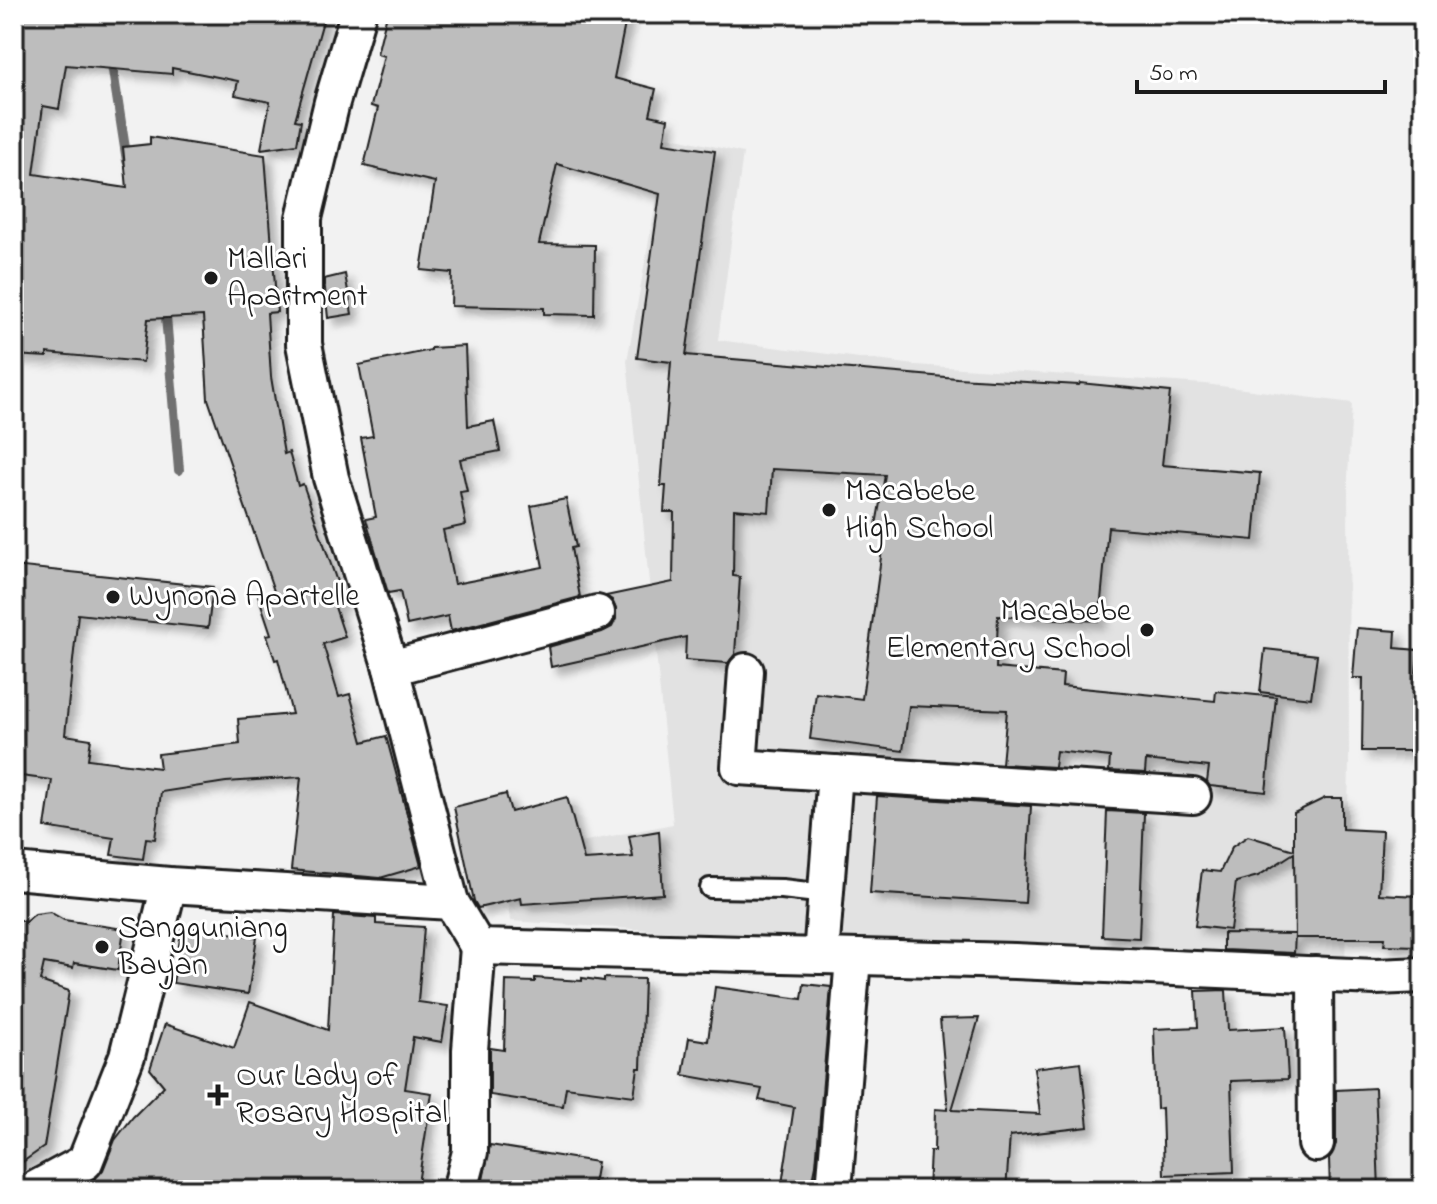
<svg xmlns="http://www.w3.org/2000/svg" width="1437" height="1204" font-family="'Indie Flower',sans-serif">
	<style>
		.built { fill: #e2e2e2 }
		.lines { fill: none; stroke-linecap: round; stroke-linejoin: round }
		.stream { stroke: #707070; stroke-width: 10 }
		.building { fill: #bdbdbd; stroke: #1c1c1c; stroke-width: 2; filter: url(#shadow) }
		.service-casing { stroke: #1c1c1c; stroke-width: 24 }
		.minor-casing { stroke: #1c1c1c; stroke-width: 40 }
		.service { stroke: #fff; stroke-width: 18 }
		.minor { stroke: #fff; stroke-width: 34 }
		.poi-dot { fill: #1c1c1c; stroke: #fff; stroke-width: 3 }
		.labels { text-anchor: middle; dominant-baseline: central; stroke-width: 6; stroke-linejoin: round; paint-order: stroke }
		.poi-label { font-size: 32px; fill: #1c1c1c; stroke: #fff; text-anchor: start }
	</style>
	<defs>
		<filter id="shadow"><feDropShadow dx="7" dy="7" stdDeviation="4" flood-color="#0004"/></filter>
	</defs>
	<rect width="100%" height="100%" fill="#f2f2f2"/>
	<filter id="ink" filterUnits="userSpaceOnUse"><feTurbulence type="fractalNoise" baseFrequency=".0125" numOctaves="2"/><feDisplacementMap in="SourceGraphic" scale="16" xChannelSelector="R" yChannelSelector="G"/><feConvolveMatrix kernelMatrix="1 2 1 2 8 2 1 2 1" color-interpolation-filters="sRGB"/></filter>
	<g filter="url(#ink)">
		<path class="built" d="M668 136 743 153 718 340 915 365 1205 384 1352 403 1348 477 1349 761 1345 970 1106 960 510 921 504 857 673 824 627 361Z"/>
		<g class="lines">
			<g class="stream">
				<path d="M111 58 127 161"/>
				<path d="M165 305 179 470"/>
			</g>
		</g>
		<g class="building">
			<path d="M14 14H325L295 120 301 121 297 144 261 149 270 102 235 95 238 81 172 68V74L66 65 59 109 43 106 34 174 127 188 123 147 150 144V137L265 155 277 312 267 313 271 377 284 454 289 452 298 486 303 484 344 602 334 604 345 637 323 644 339 697 350 694 363 742 386 736 421 866 380 878 291 870 301 777 226 782 161 792 155 839 146 838 143 859 111 855 114 838 45 827 52 780 14 775V566L213 587 208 628 78 614 65 735 91 739 88 759 160 768 158 754 240 744 238 719 292 714 278 659 275 660 267 635 271 634 257 592 275 594 208 399 203 316 148 319 143 362 47 353V357L14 355V272L23 212 14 210Z"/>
			<path d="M387 14H627L614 78 656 89 650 115 668 119 664 143 715 151 686 355 957 378 1079 385 1080 383 1170 392 1162 465 1260 473 1254 540 1108 527 1099 621 998 616 996 668 1063 674 1062 686 1215 701 1216 691 1276 697 1266 792 1210 786 1207 782 1209 767 1146 760 1145 773 1109 771 1110 757 1056 751 1054 767 1002 764 1007 710 909 706 903 751 810 739 816 693 862 699 885 527 876 525 885 475 772 469 769 512 734 509 733 576 740 577 735 654 728 663 685 660 686 637 551 667 548 647 602 632 612 627 616 619V609L612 600 606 596 673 582 674 512H664L666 486H661L671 362 637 358 660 194 557 164 539 244 595 245 594 315 544 314V308L451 306 452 273 421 270 435 182 364 166 378 108 371 106 384 56 377 54Z"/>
			<path d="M345 274 352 314 328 318 324 279Z"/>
			<path d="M465 346 468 426 494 421 500 451 460 459 467 491 460 492 466 525 443 530 454 584 543 567 531 506 566 499 576 547 571 548 580 597 451 631 448 616 407 625 400 591 388 593 366 519 376 517 361 438 373 436 359 365 431 350V348Z"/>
			<path d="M1357 628 1396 631 1395 648 1418 650 1415 685H1423V751H1362L1363 678H1353Z"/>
			<path d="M1265 649 1317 655 1311 698 1260 692Z"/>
			<path d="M506 794 511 812 567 797 584 860 633 857 629 836 659 831 663 894 522 904 521 898 478 908 474 901 454 807Z"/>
			<path d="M877 796 1031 806 1025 903 870 893Z"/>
			<path d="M1325 798H1342V829L1382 831 1379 894 1419 896 1417 946 1384 945 1385 938H1295L1294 853 1258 876 1236 882 1230 930 1195 926 1202 870 1220 872 1232 847 1248 836 1294 850V813Z"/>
			<path d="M1107 811 1144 813 1139 938 1102 936Z"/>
			<path d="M50 912 64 920 124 929 118 970 74 963 73 968 44 963 40 981 69 991 44 1147 14 1168V919L25 922 35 914Z"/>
			<path d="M334 915 376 918V924L424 927 418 1002 448 1006 442 1042 413 1037 405 1089 432 1093 417 1190H75L94 1180 103 1170 115 1140 133 1117 164 1086 150 1069 165 1024 234 1048 250 1002 328 1030Z"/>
			<path d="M182 926 257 937 248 994 173 983Z"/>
			<path d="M1223 933 1295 934 1294 953 1223 950Z"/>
			<path d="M535 978 582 981V978L604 981V978L644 979 641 1068H638L634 1096 566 1087 563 1106 490 1095V1048L504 1050 506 981 535 982Z"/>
			<path d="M804 984 831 987 816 1165 811 1190H781L794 1107 759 1100 762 1089 683 1075 689 1038 708 1041 715 987 802 999Z"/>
			<path d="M1226 990 1228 1030 1285 1027 1288 1079 1231 1081 1234 1172 1164 1175 1162 1108 1157 1109 1154 1029 1198 1027 1196 991Z"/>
			<path d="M979 1018 952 1110 1040 1114 1034 1068 1081 1062 1088 1127 1010 1136 1006 1190H928L930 1151H934L935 1109 948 1110 940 1019Z"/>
			<path d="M1375 1088 1379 1190H1330L1329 1158 1336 1144V1090Z"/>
			<path d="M490 1145 597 1162 592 1190H481Z"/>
		</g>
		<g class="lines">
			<g class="service-casing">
				<path id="service" d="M710 888 782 889 826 894"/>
			</g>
			<g class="minor-casing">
				<g id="minor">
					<path d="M358 14 332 102 304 218V344L331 478 391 668 451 902"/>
					<path d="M391 668 597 613"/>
					<path d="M746 671 739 767 1193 796"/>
					<path d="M14 871 169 885 451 902 478 947 1015 961 1376 977 1423 975"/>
					<path d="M821 956 835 773"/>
					<path d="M1315 974 1316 1144"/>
					<path d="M33 1190 85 1162 127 1056 169 885"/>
					<path d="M460 1190 470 1152V1050L478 947"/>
					<path d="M834 1190 853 958"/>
				</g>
			</g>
			<use href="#service" class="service"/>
			<use href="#minor" class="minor"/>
		</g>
	</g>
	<g class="poi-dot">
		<circle cx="211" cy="278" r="8"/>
		<circle cx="829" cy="510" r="8"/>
		<circle cx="113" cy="597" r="8"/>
		<circle cx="1147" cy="630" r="8"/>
		<circle cx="102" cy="947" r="8"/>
		<path d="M214 1083h8v8h8v8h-8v8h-8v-8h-8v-8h8z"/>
	</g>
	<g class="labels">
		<g class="poi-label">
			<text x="227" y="260">Mallari<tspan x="227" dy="37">Apartment</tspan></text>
			<text x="845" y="492">Macabebe<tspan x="845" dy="37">High School</tspan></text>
			<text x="129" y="597">Wynona Apartelle</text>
			<text x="1131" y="612" text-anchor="end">Macabebe<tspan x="1131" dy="37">Elementary School</tspan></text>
			<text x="118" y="929">Sangguniang<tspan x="118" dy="37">Bayan</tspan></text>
			<text x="236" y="1077">Our Lady of<tspan x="236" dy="37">Rosary Hospital</tspan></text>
		</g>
	</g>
	<rect width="1437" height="1204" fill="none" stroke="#fff" stroke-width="48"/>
	<rect x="24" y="24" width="1389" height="1156" fill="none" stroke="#1c1c1c" stroke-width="3" filter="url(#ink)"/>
	<path d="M1137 80v12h248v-12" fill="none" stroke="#1c1c1c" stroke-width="4"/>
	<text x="1149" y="80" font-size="24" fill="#1c1c1c" stroke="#ffffff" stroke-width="6" paint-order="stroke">50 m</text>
</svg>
